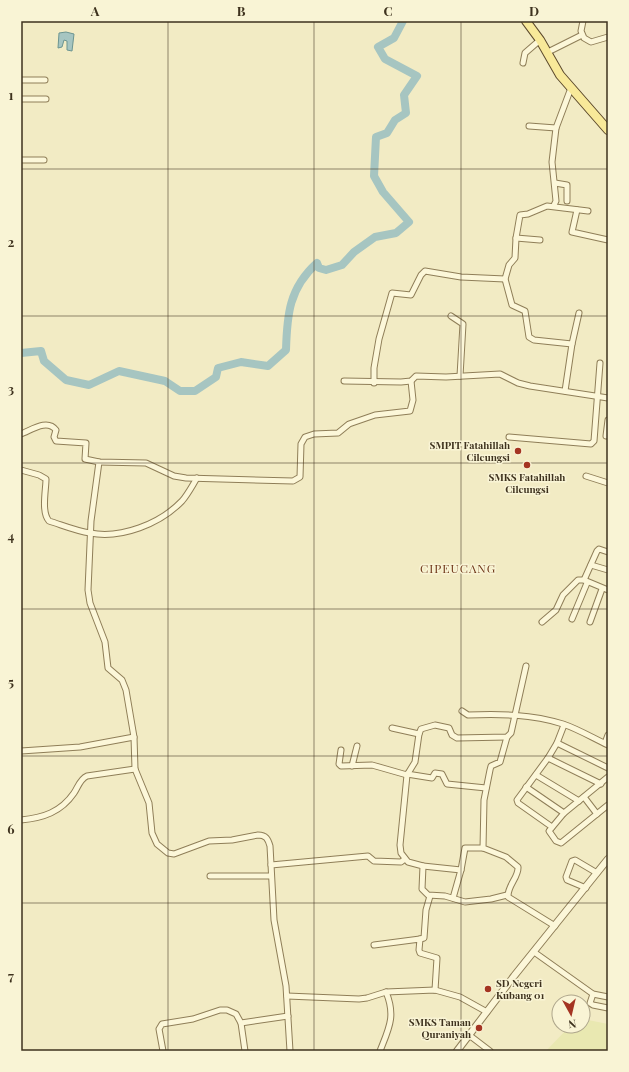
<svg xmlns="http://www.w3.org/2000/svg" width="629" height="1072" font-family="'Playfair Display',serif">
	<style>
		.farmland { fill: #e9e8b1 }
		.water { fill: #a6c5c1; stroke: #6c9591 }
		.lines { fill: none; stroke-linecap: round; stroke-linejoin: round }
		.river { stroke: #a6c5c1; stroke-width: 8 }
		.minor-casing { stroke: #8f7e58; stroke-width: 7 }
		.tertiary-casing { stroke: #8f7e58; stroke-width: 8 }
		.primary-casing { stroke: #5d4a2d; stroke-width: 10 }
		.minor { stroke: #fcf7d9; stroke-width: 5 }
		.tertiary { stroke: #fcf7d9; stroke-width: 6 }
		.primary { stroke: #f8e999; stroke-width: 8 }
		.grid { fill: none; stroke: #3e321e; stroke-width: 1; stroke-opacity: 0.55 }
		.poi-dot { fill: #a43422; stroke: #f9f4d5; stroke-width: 1.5 }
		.labels { text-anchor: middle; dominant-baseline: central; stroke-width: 3; stroke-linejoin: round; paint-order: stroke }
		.poi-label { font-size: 10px; font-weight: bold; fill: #3e321e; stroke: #f9f4d5; text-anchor: end }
		.quarter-label { font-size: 12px; letter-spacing: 1px; fill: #6f3719; stroke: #f9f4d5 }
		.neatline { fill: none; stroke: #3e321e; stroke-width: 1.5 }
		.grid-label { font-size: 13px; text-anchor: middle; font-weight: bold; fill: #3e321e }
	</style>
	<rect width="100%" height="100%" fill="#f2ebc4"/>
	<path class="farmland" d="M583 1019 608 1024V1051H546L570 1026H583Z"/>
	<path class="water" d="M66 32 74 34 72 51 67 50V41L64 40 62 47 58 48 59 33Z"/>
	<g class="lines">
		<path class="river" d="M21 353 41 351 44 361 66 380 89 385 119 371 165 381 180 391H195L216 377 218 368 241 362 268 366 286 350C287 315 289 288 317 263L319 268 326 270 342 265 354 252 375 237 396 233 409 222 383 192 374 176 376 137 387 133 395 120 406 113 404 95 417 76 385 59 378 47 394 38 403 21"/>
		<g class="minor-casing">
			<g id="minor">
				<path d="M583 21 581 31 584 38 591 42 608 37"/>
				<path d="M548 52 582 35"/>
				<path d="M523 63 525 53 540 40"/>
				<path d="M21 80H45"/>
				<path d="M21 99H46"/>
				<path d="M529 126 556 128"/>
				<path d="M21 160H44"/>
				<path d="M555 183 567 185V201"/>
				<path d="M554 205 556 201 552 162 556 128 571 88"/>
				<path d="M577 210 572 232 608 240"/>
				<path d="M516 238 540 240"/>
				<path d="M451 316 463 324 460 376"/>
				<path d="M572 344 579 313"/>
				<path d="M344 381 401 382 411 381 416 376 446 377 500 374 518 383 530 386 608 398"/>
				<path d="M374 383V368L379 339 392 293 411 295 421 275 425 271 461 277 505 279"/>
				<path d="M565 391 572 344 534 340 529 337 525 311 512 305 505 279 509 265 515 258 516 238 520 215 528 214 547 206 588 211"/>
				<path d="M21 434C30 431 47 418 56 430L54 437 56 441 86 443 85 459 99 462 146 463 174 476 186 478 293 481 300 477 301 444 305 437 314 434 338 433 349 424 375 415 410 411 413 400 411 381"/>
				<path d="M606 436 608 420"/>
				<path d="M509 437 591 444 594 441 600 363"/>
				<path d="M99 462 91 521 88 590 90 603 105 642 108 668 122 680 126 690 134 737 135 769 149 803 152 833 157 844 168 853 174 854 209 841 232 840 258 835C266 835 268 839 270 846L274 920 286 986 290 1051"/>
				<path d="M21 470 39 475 46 479C46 490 41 512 49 521 62 525 76 531 90 533 121 539 160 524 182 501 188 494 192 486 197 478"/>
				<path d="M586 476 608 483"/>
				<path d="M591 565 608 570"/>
				<path d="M584 580 597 551 599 549 608 552"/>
				<path d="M572 619 587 583"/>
				<path d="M542 622 556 610 563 595 578 580H584L608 590"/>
				<path d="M590 622 602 589"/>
				<path d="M462 711 468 715C501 714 531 714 563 724 578 729 593 738 608 745"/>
				<path d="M392 728 419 734 421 729 435 725 449 728 452 735 457 738 507 737 511 733 526 666"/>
				<path d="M419 734 415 762 407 775 400 845 401 853 408 862 423 866 422 889 428 895 445 896 465 902 491 899 507 895"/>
				<path d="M507 737 500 762 491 766 490 770 484 800 483 848 506 857 518 867C519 877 507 886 508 897L555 926"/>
				<path d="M557 743 608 768"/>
				<path d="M605 743 608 735"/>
				<path d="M341 750 339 764 341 766 372 765 407 775"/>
				<path d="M21 751 80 747 134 737"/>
				<path d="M548 758 601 784"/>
				<path d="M352 766 357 746"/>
				<path d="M407 774 432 778 435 773 442 774 447 784 486 788"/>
				<path d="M536 775 579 801"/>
				<path d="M608 777 564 813 549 831 556 841 561 843 608 805"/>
				<path d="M526 787 564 813"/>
				<path d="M584 797 597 814"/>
				<path d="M21 820C43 818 61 812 74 793 78 787 80 779 87 776L135 769"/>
				<path d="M552 827 518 803 517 800 548 758 557 743 564 725"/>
				<path d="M271 865 368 856 374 861 401 862 405 859"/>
				<path d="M423 866 461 870"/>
				<path d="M210 876H271"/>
				<path d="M586 888 567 880 566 877 572 861 575 860 597 873"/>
				<path d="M453 898 461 870 465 848H483"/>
				<path d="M420 939 424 938 426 910 430 896"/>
				<path d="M374 945 420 939 419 950 420 953 437 958 435 990"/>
				<path d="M534 952 593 994 608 997"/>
				<path d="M593 994 590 1003 593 1005 608 1008"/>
				<path d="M287 996 359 999 367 998 386 992 435 990 460 997 487 1012"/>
				<path d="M241 1023 245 1051"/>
				<path d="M469 1035 490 1051"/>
				<path d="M163 1051 159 1029 162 1024 193 1019 220 1010H227L236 1014 241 1023 288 1016"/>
				<path d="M380 1051C389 1028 396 1016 386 992"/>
			</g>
		</g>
		<g class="tertiary-casing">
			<path id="tertiary" d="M457 1051 514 976 608 859"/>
		</g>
		<g class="primary-casing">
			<path id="primary" d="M526 21 540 40 560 75 608 130"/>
		</g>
		<use href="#minor" class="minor"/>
		<use href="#tertiary" class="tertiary"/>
		<use href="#primary" class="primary"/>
	</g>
	<path class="grid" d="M168 21V1051M314 21V1051M461 21V1051M21 169H608M21 316H608M21 463H608M21 609H608M21 756H608M21 903H608"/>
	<g class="poi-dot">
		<circle cx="518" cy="451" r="4"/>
		<circle cx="527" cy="465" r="4"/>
		<circle cx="488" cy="989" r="4"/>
		<circle cx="479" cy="1028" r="4"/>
	</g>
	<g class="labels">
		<g class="poi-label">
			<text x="510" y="445">SMPIT Fatahillah<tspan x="510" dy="12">Cileungsi</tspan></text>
			<text x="527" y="477" text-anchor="middle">SMKS Fatahillah<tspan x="527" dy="12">Cileungsi</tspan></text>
			<text x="496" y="983" text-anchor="start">SD Negeri<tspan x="496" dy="12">Kubang 01</tspan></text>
			<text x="471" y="1022">SMKS Taman<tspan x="471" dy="12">Quraniyah</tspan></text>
		</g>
		<g class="quarter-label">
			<text x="458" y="568">CIPEUCANG</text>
		</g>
	</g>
	<rect width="629" height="1072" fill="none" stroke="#f9f4d5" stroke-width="44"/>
	<g transform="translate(571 1014) rotate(172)"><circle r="19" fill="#f9f4d5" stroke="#aea68c"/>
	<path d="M0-3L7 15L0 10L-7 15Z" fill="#a43422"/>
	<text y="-6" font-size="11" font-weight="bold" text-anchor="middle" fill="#3e321e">N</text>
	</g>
	<rect x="22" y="22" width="585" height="1028" class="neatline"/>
	<g class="grid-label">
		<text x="95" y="16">A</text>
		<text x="241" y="16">B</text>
		<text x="388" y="16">C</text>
		<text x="534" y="16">D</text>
		<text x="11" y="100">1</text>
		<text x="11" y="247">2</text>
		<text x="11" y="394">3</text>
		<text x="11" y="541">4</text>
		<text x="11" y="687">5</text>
		<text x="11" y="834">6</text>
		<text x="11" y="981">7</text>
	</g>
</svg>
